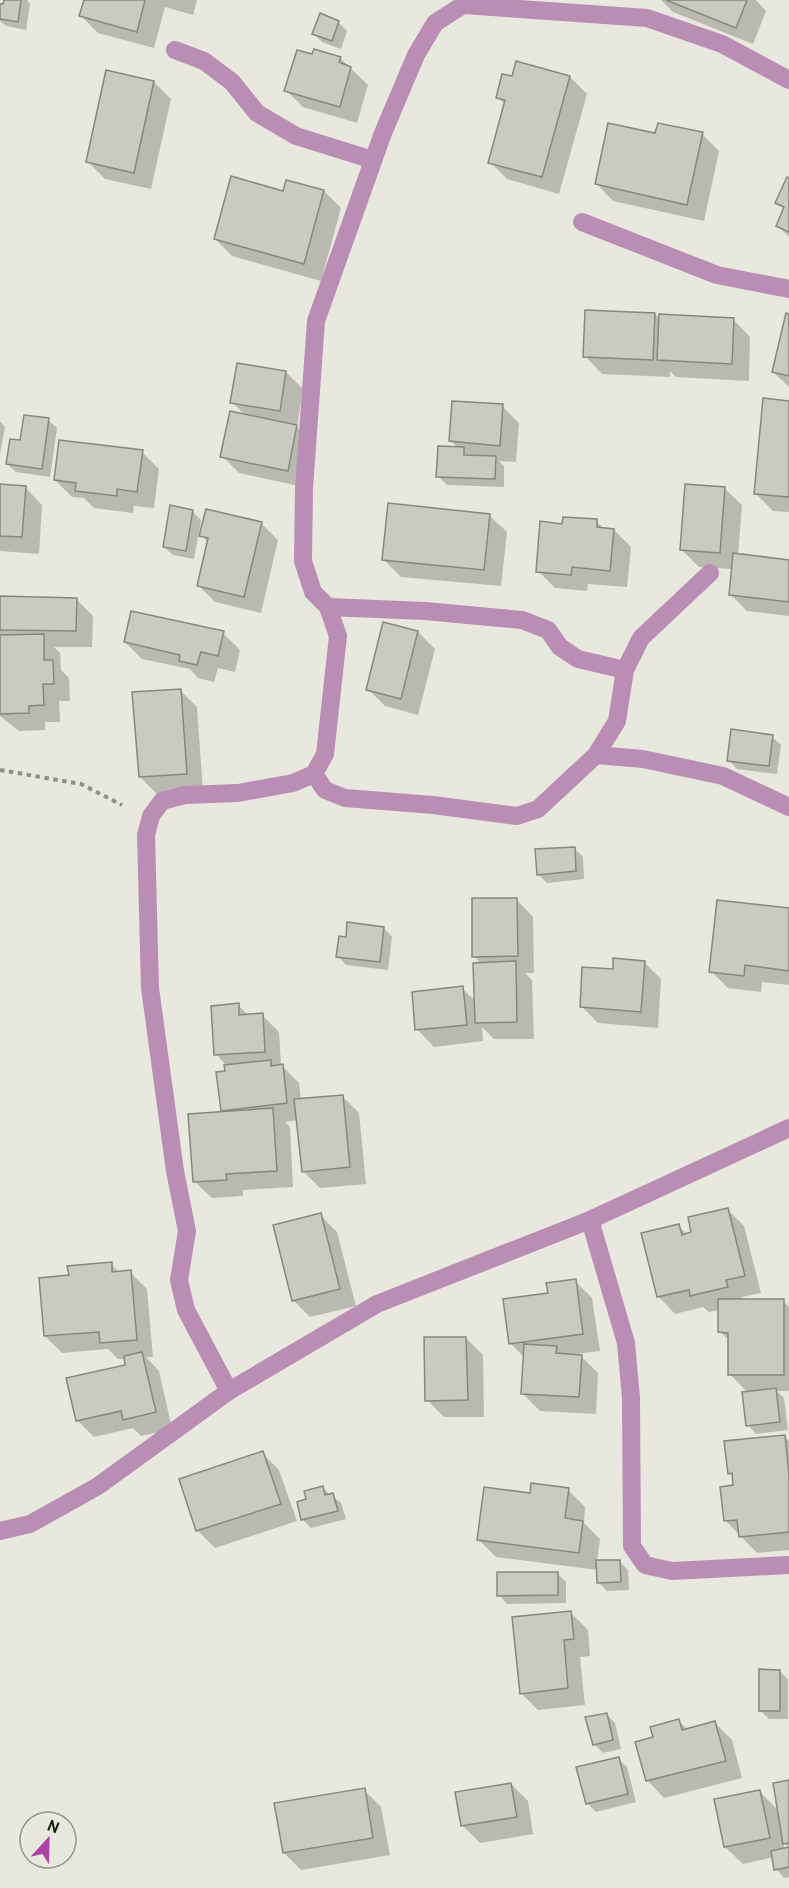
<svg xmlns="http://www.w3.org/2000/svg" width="789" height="1888" font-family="Overpass,sans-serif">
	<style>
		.shadow { fill: #0003 }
		.building { fill: #cbcac1; stroke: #88877e; stroke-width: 1.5 }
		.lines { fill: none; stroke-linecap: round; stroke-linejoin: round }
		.path { stroke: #909088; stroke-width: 4; stroke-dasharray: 4.5 4.5; stroke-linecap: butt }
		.minor { stroke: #ba8eb4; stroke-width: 18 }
	</style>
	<rect width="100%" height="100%" fill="#e9e8de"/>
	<g class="shadow">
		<path d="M5 0H27L30 4 26 30 6 26 0 21V6H4Z"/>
		<path d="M86 0H197L193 15 165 7 154 48 98 33 81 16Z"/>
		<path d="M661 0H756L766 11 753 44 673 12Z"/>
		<path d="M321 15 339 23 347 31 341 49 322 42 313 33Z"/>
		<path d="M313 56 340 58 368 85 357 123 303 107 286 90Z"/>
		<path d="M570 77 587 94 559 194 507 179 490 162 506 105 498 98 513 78Z"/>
		<path d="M154 82 171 99 151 189 105 179 88 162Z"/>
		<path d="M702 134 719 151 704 221 613 201 596 183 657 135Z"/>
		<path d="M789 180V237L777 225 785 210 777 202Z"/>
		<path d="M324 191 341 208 321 281 232 256 215 239 284 193Z"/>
		<path d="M655 314 661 320 733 319 750 337 749 381 676 377 670 371V377L602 374 585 356Z"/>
		<path d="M789 316V387L773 372Z"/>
		<path d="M286 372 303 389 297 427 314 444 304 487 239 473 222 456 246 416 232 402Z"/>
		<path d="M789 402V512L773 511 756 494Z"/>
		<path d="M502 406 519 423 516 462 499 461 504 466V487L447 485 438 476 458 448 451 441Z"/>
		<path d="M48 420 57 428 50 477 16 472 7 464 21 442Z"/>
		<path d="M0 421 5 427 0 454Z"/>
		<path d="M142 452 159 469 154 508 134 506 133 513 94 508 84 498 72 497 55 480Z"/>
		<path d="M0 486 25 487 42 505 39 554 0 551Z"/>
		<path d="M724 488 742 505 738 555 789 561V616L747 611 730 594 733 569 699 567 682 550Z"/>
		<path d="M192 511 201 520 194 559 173 555 164 547Z"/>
		<path d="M489 515 507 532 501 586 401 577 384 560Z"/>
		<path d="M596 521 604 529 614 530 631 547 627 587 588 584 587 591 555 588 538 571 563 525Z"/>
		<path d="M261 523 278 540 261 613 215 602 198 585 209 543 199 533Z"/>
		<path d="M0 598 76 599 93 616 92 647H54L60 653 61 670 69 678 70 701H59L60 722H45V730L19 731 0 716Z"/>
		<path d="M418 632 435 649 418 715 385 706 368 689Z"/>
		<path d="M223 633 240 650 235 672 218 668 214 682 198 678 190 669 142 659 125 642Z"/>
		<path d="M180 690 197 707 203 791 157 794 140 777Z"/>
		<path d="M772 737 781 745 777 774 737 769 729 760Z"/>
		<path d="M574 848 583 857 584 879 547 883 538 874Z"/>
		<path d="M516 899 533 917 534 973H525L532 980 534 1039H494L482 1027 483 1041 434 1047 417 1029 462 988 476 1002 481 964 474 956Z"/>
		<path d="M789 909V985L762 982 761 992 728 988 711 971Z"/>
		<path d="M384 928 392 937 388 970 346 965 338 956Z"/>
		<path d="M644 962 661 979 658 1028 598 1023 581 1006 614 971Z"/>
		<path d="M238 1005 249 1016 262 1015 279 1032 281 1065 299 1083 301 1100 342 1096 359 1113 366 1184 320 1188 303 1171 298 1120 285 1122 290 1127 293 1187 243 1190V1196L212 1198 194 1181 225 1113 222 1110 226 1065 216 1054Z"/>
		<path d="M727 1209 744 1226 761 1293 742 1297 743 1301H783L789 1307V1391H777L784 1398 788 1430 756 1434 748 1425V1393L730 1374V1341L720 1332 719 1310 709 1312 703 1307 675 1314 658 1296 678 1226 687 1234Z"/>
		<path d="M320 1215 337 1232 356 1306 310 1317 293 1300Z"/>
		<path d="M111 1264 120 1273 130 1272 147 1289 153 1357H146L159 1371 172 1429 141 1436 133 1428 94 1437 77 1420 127 1366 126 1359H118L108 1349 62 1353 45 1336 70 1276Z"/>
		<path d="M575 1281 592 1298 600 1351 574 1354 581 1356 598 1373 596 1414 540 1411 523 1394 524 1357 510 1343 549 1295Z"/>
		<path d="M466 1338 483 1355 484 1417H444L427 1400Z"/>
		<path d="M784 1436 789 1441V1550L757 1553 725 1520 735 1486 734 1477 730 1473Z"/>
		<path d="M262 1453 279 1470 297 1521 215 1548 198 1531 181 1480Z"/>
		<path d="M322 1488 341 1503 346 1519 311 1528 303 1520 308 1501Z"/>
		<path d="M568 1490 585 1507 584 1523 600 1539 597 1562 619 1561 628 1570 629 1590 607 1591 598 1582V1570L496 1557 479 1540 531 1495Z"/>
		<path d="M557 1573 566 1582V1603L507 1604 499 1595Z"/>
		<path d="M571 1613 588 1630 590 1656 580 1657 585 1705 538 1710 521 1693Z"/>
		<path d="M780 1671 788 1680V1719H769L760 1710Z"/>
		<path d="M606 1714 615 1723 621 1749 603 1753 594 1744Z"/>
		<path d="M679 1721 688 1730 715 1723 732 1740 742 1778 664 1798 647 1780 654 1738Z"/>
		<path d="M618 1759 627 1767 636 1802 596 1812 587 1803Z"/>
		<path d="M789 1782V1848L783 1842 785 1850 789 1849V1877L784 1878 776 1869 774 1857 743 1864 725 1847 759 1791 780 1812Z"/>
		<path d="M511 1784 528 1801 533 1834 480 1843 463 1826Z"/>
		<path d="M364 1790 381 1807 390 1855 301 1870 284 1853Z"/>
	</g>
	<g class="building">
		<path d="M4 0H21L18 22 0 19V4H3Z"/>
		<path d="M84 0H145L137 32 79 16Z"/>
		<path d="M666 0H747L736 28Z"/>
		<path d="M320 13 339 21 332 41 312 34Z"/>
		<path d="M314 49 341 57 339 62 351 67 340 107 284 91 297 50 312 54Z"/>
		<path d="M516 61 570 76 542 177 488 163 505 100 496 98 502 74 512 76Z"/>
		<path d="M106 70 154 81 134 173 86 162Z"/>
		<path d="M608 123 655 133 658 123 703 132 687 205 595 184Z"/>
		<path d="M231 176 283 191 286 180 324 190 304 264 214 239Z"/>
		<path d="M787 177 789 178V232L776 226 784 207 775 203Z"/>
		<path d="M585 310 655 313 653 360 583 357Z"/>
		<path d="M786 313 789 314V376L772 372Z"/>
		<path d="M659 314 734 318 732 364 657 360Z"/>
		<path d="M237 363 286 371 280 411 230 403Z"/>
		<path d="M763 398 789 401V497L754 494Z"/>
		<path d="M452 401 503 404 500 446 449 441Z"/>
		<path d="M230 411 297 425 288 471 220 457Z"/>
		<path d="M24 415 49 418 42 469 6 464 10 439 20 440Z"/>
		<path d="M59 440 143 450 137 492 117 489V496L75 491 76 483 54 480Z"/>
		<path d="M438 446 464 447V455L496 456 495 479 436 477Z"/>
		<path d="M0 484 26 486 22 537 0 536Z"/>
		<path d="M685 484 725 487 720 553 680 550Z"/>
		<path d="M388 503 490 514 484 570 382 560Z"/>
		<path d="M170 505 193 510 186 551 163 547Z"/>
		<path d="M206 509 262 522 244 597 197 586 208 538 199 536Z"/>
		<path d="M563 517 597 519V527L614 529 610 571 572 567 571 575 536 572 540 521 562 524Z"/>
		<path d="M733 553 789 560V602L729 595Z"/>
		<path d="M0 596 77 598 76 631 0 630Z"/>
		<path d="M131 611 224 631 218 656 201 652 197 665 179 661 180 655 124 642Z"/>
		<path d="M383 622 418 631 401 699 366 690Z"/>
		<path d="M44 634V660H53L54 684H43L44 705 29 706V713L0 714V635Z"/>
		<path d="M181 689 187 774 139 777 132 692Z"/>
		<path d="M731 729 773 735 769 766 727 761Z"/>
		<path d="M575 847 576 871 537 875 535 849Z"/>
		<path d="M472 898H517L518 956 472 957Z"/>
		<path d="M717 900 789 908V971L745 965 744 976 709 972Z"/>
		<path d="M347 922 384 927 380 962 336 957 339 936 346 937Z"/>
		<path d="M613 958 645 961 641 1012 580 1007 582 967 613 969Z"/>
		<path d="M516 961 517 1022 475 1023 473 963Z"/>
		<path d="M463 986 467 1025 415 1030 412 992Z"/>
		<path d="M239 1003V1015L263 1013 265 1052 214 1055 211 1006Z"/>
		<path d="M271 1060V1066L283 1064 287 1103 221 1111 216 1072 225 1071 224 1065Z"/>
		<path d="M343 1095 350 1167 302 1172 294 1099Z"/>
		<path d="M273 1108 277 1171 226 1174 227 1180 193 1182 188 1114Z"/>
		<path d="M728 1208 745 1276 726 1280 728 1287 690 1296 689 1290 657 1297 641 1233 679 1224 682 1235 691 1232 688 1217Z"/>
		<path d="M321 1213 340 1289 292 1301 273 1225Z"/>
		<path d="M112 1262V1272L131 1270 137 1340 100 1343 99 1332 44 1336 39 1278 69 1275 67 1266Z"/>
		<path d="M576 1279 583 1334 509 1344 503 1299 548 1293 546 1283Z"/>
		<path d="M718 1299H784V1375H728V1333L718 1332Z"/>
		<path d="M424 1337H466L468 1400 425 1401Z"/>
		<path d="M524 1344 557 1346 556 1353 582 1355 579 1397 521 1394Z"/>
		<path d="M142 1352 156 1412 123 1420 121 1411 76 1421 66 1378 125 1365 124 1356Z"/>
		<path d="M776 1388 780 1422 746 1426 742 1392Z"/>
		<path d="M785 1435 789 1475V1532L739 1537 737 1520 724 1521 720 1487 733 1485 732 1473 728 1474 724 1441Z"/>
		<path d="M263 1451 281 1504 196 1531 179 1479Z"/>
		<path d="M531 1483 569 1488 565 1518 583 1521 579 1553 477 1540 484 1487 530 1493Z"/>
		<path d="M323 1486 325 1495 333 1493 338 1511 301 1520 297 1502 306 1499 304 1491Z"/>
		<path d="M596 1560H620L621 1582 597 1583Z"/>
		<path d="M497 1572H558V1595L497 1596Z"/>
		<path d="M571 1611 574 1639 564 1640 568 1688 520 1694 512 1617Z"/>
		<path d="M759 1669 780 1670V1711H759Z"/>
		<path d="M607 1713 613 1740 593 1745 585 1717Z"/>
		<path d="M679 1719 682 1730 715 1721 726 1761 646 1781 635 1742 653 1737 650 1727Z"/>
		<path d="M619 1757 628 1794 586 1804 576 1767Z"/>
		<path d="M789 1780V1843L783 1844 773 1783Z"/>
		<path d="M511 1783 517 1817 461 1826 455 1792Z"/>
		<path d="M365 1788 373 1838 283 1853 274 1803Z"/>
		<path d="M760 1790 770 1838 724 1847 714 1799Z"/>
		<path d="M789 1847V1867L774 1870 771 1851Z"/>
	</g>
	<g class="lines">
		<path class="path" d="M0 770 81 784 122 805"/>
		<g class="minor">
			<path d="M175 50 204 61 232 82 257 113 296 136 373 160"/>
			<path d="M582 222 717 275 789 289"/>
			<path d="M328 607 425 611 522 620 548 630 560 647 578 659 625 670"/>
			<path d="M596 755 643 759 723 776 789 807"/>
			<path d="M314 774 325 790 345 798 433 805 517 816 538 809 596 755 617 721 625 670 641 638 710 573"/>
			<path d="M590 1220 626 1343 631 1398 632 1546 645 1565 672 1571 789 1565"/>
			<path d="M229 1391 186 1310 179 1280 187 1231 175 1171 150 988 146 835 151 816 162 801 185 795 238 793 293 783 314 774 325 754 338 636 328 607 313 592 303 561 304 488 316 321 383 133 416 55 435 23 463 5 647 18 722 44 789 80"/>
			<path d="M0 1531 30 1524 98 1486 229 1391 377 1304 590 1220 789 1128"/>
		</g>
	</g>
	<g transform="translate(48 1840) rotate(22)"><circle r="28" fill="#e9e8de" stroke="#95958d" stroke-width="1.5"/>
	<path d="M0-4.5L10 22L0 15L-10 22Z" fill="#ad43a5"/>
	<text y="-9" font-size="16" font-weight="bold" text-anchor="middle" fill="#181814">N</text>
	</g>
</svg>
